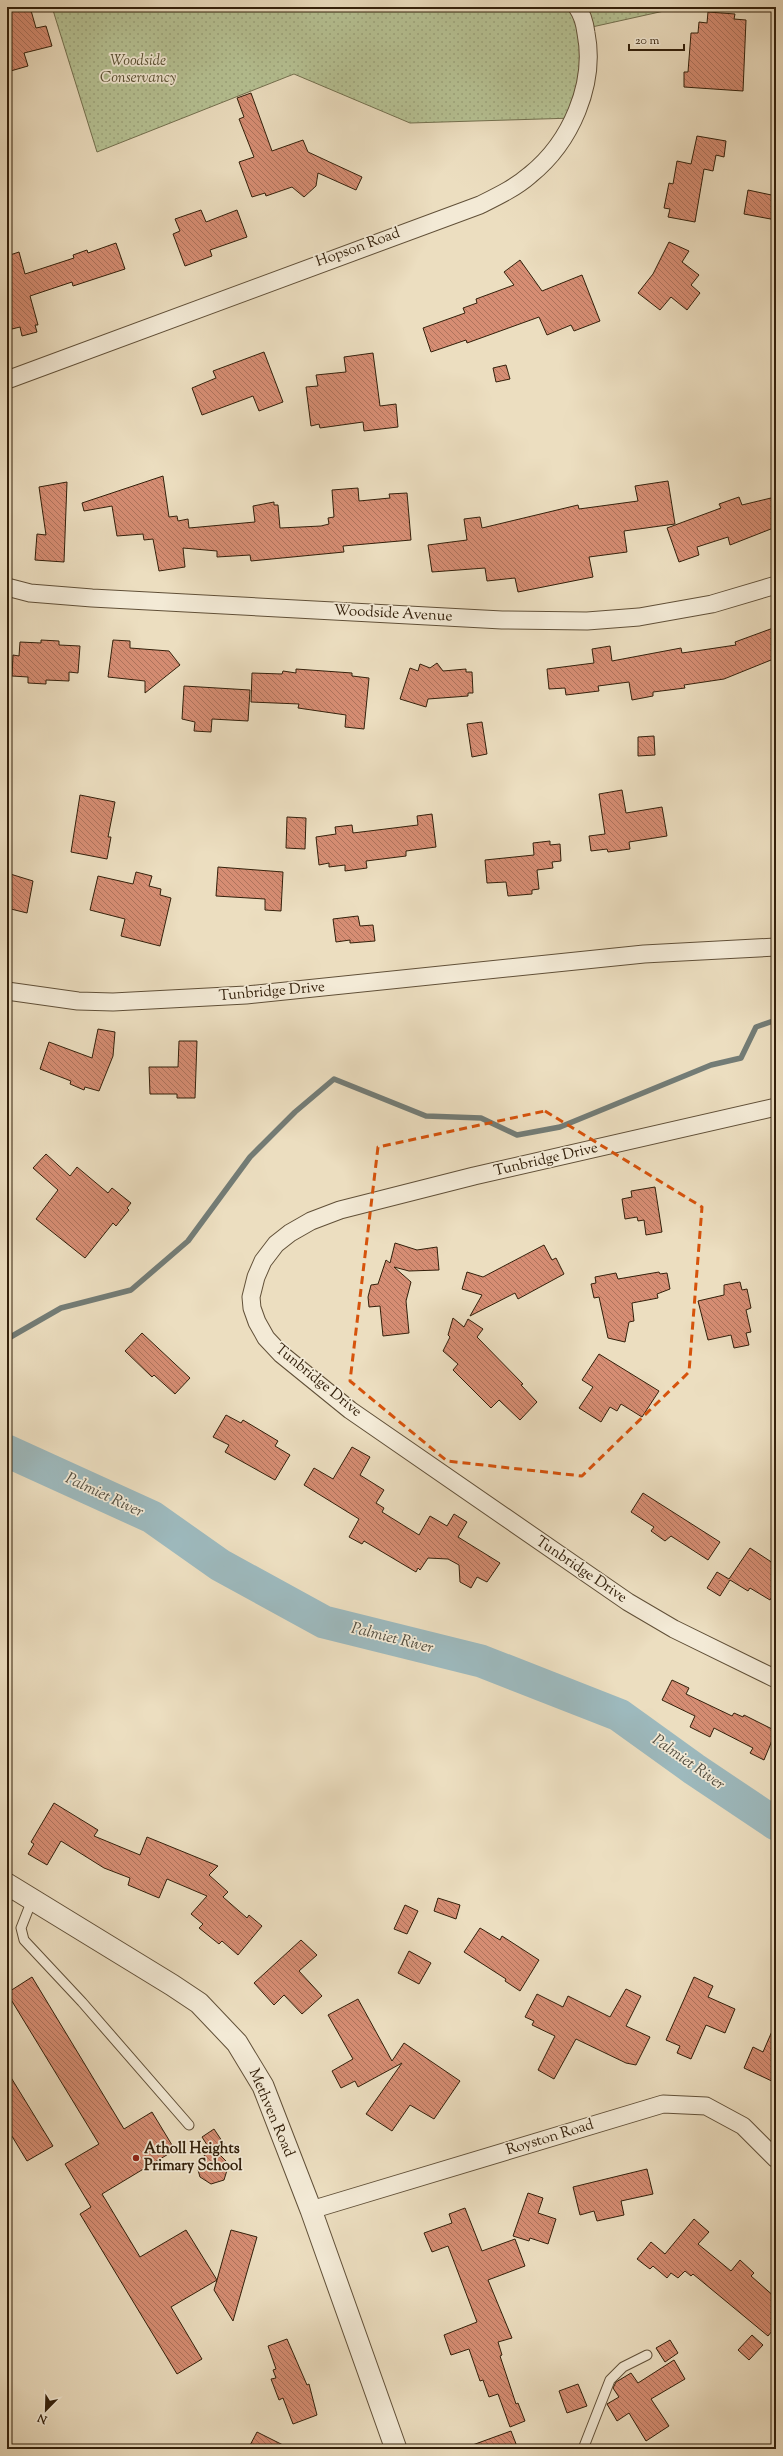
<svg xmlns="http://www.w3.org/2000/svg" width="783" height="2456" font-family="'Sorts Mill Goudy',serif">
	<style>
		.park { fill: url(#park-dots); stroke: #747150 }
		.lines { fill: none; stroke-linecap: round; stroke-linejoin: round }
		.stream { stroke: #737c76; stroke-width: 5.5 }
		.river { stroke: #9db9bd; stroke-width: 33 }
		.building { fill: url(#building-back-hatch); stroke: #33200b }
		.service-casing { stroke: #615038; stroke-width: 11 }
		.minor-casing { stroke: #615038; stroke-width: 19 }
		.tertiary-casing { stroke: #615038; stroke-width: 23 }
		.service { stroke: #f3ead6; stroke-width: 9 }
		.minor { stroke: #f3ead6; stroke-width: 17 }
		.tertiary { stroke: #f3ead6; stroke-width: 21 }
		.marked { fill: none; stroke: #d6530c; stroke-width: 3; stroke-dasharray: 8 5; stroke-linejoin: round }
		.poi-dot { fill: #8f2418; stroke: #f3ead6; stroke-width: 1.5 }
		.labels { text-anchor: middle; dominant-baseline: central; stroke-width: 3.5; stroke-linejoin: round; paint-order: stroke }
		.park-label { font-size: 15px; font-style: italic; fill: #5a5134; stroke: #f3ead6 }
		.street-label { font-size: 15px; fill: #33200b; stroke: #f3ead6 }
		.poi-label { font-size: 15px; font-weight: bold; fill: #33200b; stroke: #f3ead6; text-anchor: start }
		.water-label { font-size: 16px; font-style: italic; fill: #534e40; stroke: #f3ead6 }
	</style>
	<defs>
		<pattern id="park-dots" width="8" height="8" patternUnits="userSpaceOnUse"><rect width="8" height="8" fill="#b6c294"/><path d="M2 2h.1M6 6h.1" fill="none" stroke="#9da67e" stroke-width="1.8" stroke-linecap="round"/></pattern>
		<pattern id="building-back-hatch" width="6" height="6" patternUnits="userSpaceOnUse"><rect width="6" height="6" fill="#d68d73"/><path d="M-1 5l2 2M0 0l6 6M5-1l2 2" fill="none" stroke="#ae735d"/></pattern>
	</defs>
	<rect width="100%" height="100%" fill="#ecdec0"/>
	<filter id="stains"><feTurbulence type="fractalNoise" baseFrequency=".005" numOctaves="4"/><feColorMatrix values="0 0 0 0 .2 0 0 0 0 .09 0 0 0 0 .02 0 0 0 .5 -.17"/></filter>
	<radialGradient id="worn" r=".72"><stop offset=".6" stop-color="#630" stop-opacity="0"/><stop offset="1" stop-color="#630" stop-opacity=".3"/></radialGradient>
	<g class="park">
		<path d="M52 7H577L585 28 574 118 410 123 294 74 97 152Z"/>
		<path d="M586 7H682L592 27Z"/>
	</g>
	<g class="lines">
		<path class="stream" d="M7 1339 61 1308 131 1290 188 1241 250 1157 295 1112 334 1079 426 1116 481 1118 517 1135 560 1127 711 1065 741 1058 756 1027 776 1020"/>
		<path class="river" d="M7 1451 152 1517 220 1565 324 1622 481 1661 619 1715 694 1769 776 1824"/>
	</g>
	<g class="building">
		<path d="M30 7 36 28 46 26 52 46 24 53 28 66 7 72V13Z"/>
		<path d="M708 12 735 14 734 19 746 20 743 91 684 87V72H688L691 33H698L699 22 707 23Z"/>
		<path d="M251 93 272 151 303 140 308 152 362 177 356 190 318 173 316 186 304 197 292 187 266 196 265 193 252 197 239 162 254 157 239 119 244 117 237 98Z"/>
		<path d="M697 136 726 141 724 157 716 155 713 171 704 169 695 222 668 217 670 209 664 208 669 183 673 184 677 161 691 164Z"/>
		<path d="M748 190 776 196V220L744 214Z"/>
		<path d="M201 210 206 222 237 210 247 237 210 250 212 256 185 266 173 234 180 231 175 219Z"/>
		<path d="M669 242 689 251 682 262 699 275 691 285 700 293 687 310 671 297 660 310 638 293 653 274Z"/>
		<path d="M116 243 125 269 73 286 72 282 30 296 38 325H35L37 332 22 336 20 327 12 329 7 309V256L19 252 25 274 74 258 73 255 87 250 88 253Z"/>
		<path d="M520 260 542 291 582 275 600 321 574 331 571 325 547 335 539 317 467 343 466 340 431 352 423 328 465 313 463 308 477 303 476 299 514 285 504 272Z"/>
		<path d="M264 352 283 402 259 411 253 396 202 415 192 388 216 378 213 371Z"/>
		<path d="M373 353 380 406 396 404 398 427 364 431 363 422 320 428 319 424 311 426 306 387 318 386 316 375 346 372 344 357Z"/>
		<path d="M506 365 510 379 496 382 493 368Z"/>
		<path d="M163 476 169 517 177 516 178 521 188 519 189 528 255 522 253 506 274 502V505H278L280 528 321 526 329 524 328 518 334 517 332 490 358 488 359 501 390 498 389 494 407 493 411 540 343 546 344 552 251 561 250 555 217 557V551L183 548 185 567 159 571 153 539 144 540 143 534 117 536 112 506 84 511 82 503Z"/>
		<path d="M668 481 675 524 624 531 627 552 589 557 593 577 518 592 515 578 487 581 485 568 432 572 428 545 467 540 464 519 480 517 482 528 578 505 579 509 638 501 635 486Z"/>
		<path d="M67 482 64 562 35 560 37 534 46 535 39 487Z"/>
		<path d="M739 497 742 505 771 498 776 512V527L730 545 728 537 697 547 699 555 679 562 667 528 721 508 719 504Z"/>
		<path d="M776 627V658L724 679 684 685 685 688 653 692V696L632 700 629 682 598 686 599 691 566 695 565 688 549 689 547 669 594 663 592 649 610 646 612 661 681 648 682 653 736 645 735 642Z"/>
		<path d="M41 640 59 641V645L80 646 78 673 69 672V681L46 680V684L28 683V677L12 676 13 655 19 656 20 642 41 643Z"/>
		<path d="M113 640 130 641V648L169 651 180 665 145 693V681L108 677Z"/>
		<path d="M437 663 443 671 466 669V672H472L473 693H468V696L428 699 426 707 400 699 410 668 418 671 420 664 430 668Z"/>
		<path d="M296 669 352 673V676L369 678 364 729 345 727 346 715 298 708 299 704 251 702 252 673 282 674 283 671 296 673Z"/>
		<path d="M184 686 250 690 248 721 212 719 211 732 194 731 195 722 182 719Z"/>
		<path d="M482 722 487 754 472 757 467 724Z"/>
		<path d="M654 736 655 755 638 756V737Z"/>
		<path d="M622 790 626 813 662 807 667 836 629 842 630 849 608 852 607 849 591 851 589 836 605 834 599 794Z"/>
		<path d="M80 795 115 802 108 837H111L107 859 71 852Z"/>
		<path d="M432 814 436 847 406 851V856L366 861 367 868 345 871V865L329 867V863L319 865 316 837 336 834 335 827 352 825 353 833 418 825 417 816Z"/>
		<path d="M287 817 306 818 305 849 286 848Z"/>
		<path d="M550 841V845L560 844 561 861 552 862 553 868 537 870 539 889 532 890V894L508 896 506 882 487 883 485 860 534 855 533 843Z"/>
		<path d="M218 867 283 872 281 911 265 910V899L216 896Z"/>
		<path d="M136 872 152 876 149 886 161 889 160 895 171 898 160 946 121 936 125 919 90 910 98 876 133 884Z"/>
		<path d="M7 873 33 881 27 913 7 908Z"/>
		<path d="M358 916 360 926 373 925 375 941 350 943V940L336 942 333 919Z"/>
		<path d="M98 1029 115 1032 113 1056 99 1091 85 1087 84 1090 70 1084 71 1081 40 1069 49 1042 92 1058Z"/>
		<path d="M179 1041H197L195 1098H177V1094H150L149 1067H178Z"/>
		<path d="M46 1154 70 1176 77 1167 108 1193 112 1188 131 1203 127 1208 129 1210 116 1226 113 1223 85 1258 36 1219 58 1190 33 1168Z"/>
		<path d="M655 1187 662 1232 646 1235 644 1220 638 1221 637 1217 625 1219 622 1199 632 1197 631 1191Z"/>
		<path d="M395 1243 417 1250 437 1247 439 1270 409 1271 394 1267 411 1282 406 1301 409 1333 383 1336 380 1306 369 1307 368 1297 371 1285 378 1284 386 1260 390 1263Z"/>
		<path d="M544 1245 552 1260 556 1258 564 1274 518 1299 515 1293 470 1316 482 1295 462 1289 467 1272 483 1277Z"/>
		<path d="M659 1272 660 1274 667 1273 670 1289 657 1294 658 1298 632 1303 634 1321 629 1322 625 1342 608 1338 599 1297 594 1298 591 1284 596 1283 595 1277 616 1273 618 1279Z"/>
		<path d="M740 1282 742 1290 747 1289 751 1308 746 1310 751 1332 746 1333 749 1345 734 1348 731 1335 708 1340 698 1301 724 1295V1285Z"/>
		<path d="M453 1318 464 1327 468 1319 483 1329 477 1337 523 1384 521 1385 537 1402 520 1420 499 1400 491 1408 453 1370 458 1364 443 1351 450 1337 448 1335Z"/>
		<path d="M142 1333 190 1378 175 1394 154 1375 152 1377 125 1351Z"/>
		<path d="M599 1354 659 1391 642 1417 621 1404 617 1411 610 1407 601 1422 579 1408 593 1387 582 1380Z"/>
		<path d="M226 1415 241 1423 243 1420 278 1441 275 1446 290 1455 275 1480 225 1452 229 1445 213 1437Z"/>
		<path d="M352 1447 370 1457 360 1475 384 1490 376 1503 384 1508 382 1512 419 1535 430 1516 447 1526 454 1514 467 1522 458 1537 500 1563 487 1582 477 1577 471 1588 460 1582 459 1565 448 1559 428 1558 420 1570 418 1568 416 1572 364 1541 362 1544 349 1537 359 1519 304 1485 314 1468 333 1479Z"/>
		<path d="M643 1493 720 1542 708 1560 671 1536 665 1541 651 1531 654 1527 631 1512Z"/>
		<path d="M750 1548 776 1565V1590L770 1600 750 1588 748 1591 730 1580 720 1596 707 1588 717 1572 729 1579Z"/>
		<path d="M672 1680 689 1688 686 1694 732 1716 734 1713 743 1717 744 1715 776 1731 764 1760 750 1753 753 1748 714 1728 710 1737 690 1727 695 1716 662 1700Z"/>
		<path d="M54 1803 98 1830 94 1836 140 1855 147 1837 218 1866 209 1875 228 1892 223 1897 247 1918 249 1915 262 1926 238 1955 222 1941 219 1944 199 1928 203 1924 191 1914 207 1896 167 1879 159 1898 128 1885 130 1878 104 1868 61 1841 47 1865 28 1854 34 1844 31 1842Z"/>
		<path d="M438 1898 460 1905 456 1919 434 1911Z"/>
		<path d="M405 1905 418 1911 407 1934 394 1929Z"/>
		<path d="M480 1928 500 1940 502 1936 539 1960 520 1991 505 1981 506 1979 464 1952Z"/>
		<path d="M301 1940 317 1955 299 1971 322 1996 302 2014 284 1995 274 2005 254 1983Z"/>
		<path d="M409 1951 431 1963 419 1984 398 1973Z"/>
		<path d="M32 1977 124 2129 152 2112 175 2150 102 2194 140 2257 186 2230 217 2280 231 2230 257 2237 233 2321 214 2290 217 2280 171 2307 202 2359 177 2374 80 2214 91 2207 65 2164 99 2144 7 1993Z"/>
		<path d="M694 1977 713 1986 708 1997 735 2009 725 2033 706 2025 691 2059 677 2053 680 2046 666 2040Z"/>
		<path d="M626 1989 641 1996 626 2026 650 2037 636 2065 626 2063 576 2039 554 2079 538 2070 555 2036 532 2025 534 2021 525 2017 537 1994 563 2007 568 1996 610 2017Z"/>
		<path d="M358 1999 392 2061 404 2043 460 2081 434 2119 410 2105 392 2131 366 2114 402 2063 358 2087 355 2081 341 2088 332 2071 353 2059 328 2015Z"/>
		<path d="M776 2022V2083L744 2068 753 2047 763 2052Z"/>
		<path d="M7 2071 53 2146 27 2161 7 2128Z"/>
		<path d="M214 2129 224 2144 215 2150 226 2161 228 2167 224 2180 211 2184 200 2177 198 2170 199 2164 209 2148 202 2137Z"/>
		<path d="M647 2169 653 2194 621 2201 624 2215 597 2221 594 2211 580 2215 573 2187Z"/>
		<path d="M528 2193 543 2198 538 2213 556 2219 548 2244 530 2238 529 2241 513 2236Z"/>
		<path d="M465 2208 482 2251 515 2239 525 2266 488 2280 512 2338 498 2342 502 2355 500 2356 516 2404 518 2403 525 2421 510 2427 498 2394 489 2397 483 2380 480 2381 469 2349 451 2355 444 2335 477 2322 448 2246 432 2252 424 2233 452 2223 449 2214Z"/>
		<path d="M694 2219 709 2232 698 2244 731 2271 740 2260 754 2273 751 2276 776 2298V2326L768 2336 693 2274 691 2276 685 2271 678 2278 671 2273 667 2278 653 2266 650 2269 637 2259 651 2242 665 2254Z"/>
		<path d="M752 2335 763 2345 749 2360 738 2350Z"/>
		<path d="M287 2339 307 2385 309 2384 317 2415 293 2424 283 2398 279 2400 271 2379 276 2378 273 2370 276 2369 268 2346Z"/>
		<path d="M670 2340 678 2353 665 2362 656 2348Z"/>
		<path d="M674 2360 685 2379 651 2399 669 2426 646 2441 629 2413 617 2421 607 2404 619 2397 613 2388 616 2382 631 2373 638 2383Z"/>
		<path d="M578 2384 587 2406 567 2413 559 2391Z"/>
		<path d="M511 2431 518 2449H467V2447Z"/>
		<path d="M257 2432 291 2449H248Z"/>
	</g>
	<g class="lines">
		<g class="service-casing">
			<g id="service">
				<path d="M32 1900 21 1928 24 1940 82 2002 189 2125"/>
				<path d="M583 2449 610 2380 623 2367 647 2355"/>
			</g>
		</g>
		<g class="minor-casing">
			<g id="minor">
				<path d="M7 380 480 205C498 196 515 188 530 175 571 142 596 84 586 33 585 25 582 14 577 7"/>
				<path d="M7 587 30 593 92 598 502 620 587 621 639 617 712 604 776 585"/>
				<path d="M7 991 78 1001 113 1002 246 995 644 954 776 947"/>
				<path d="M776 1107 474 1176 340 1210 311 1221 290 1233 276 1244 263 1261 256 1277 251 1297 252 1308 257 1322 266 1338 281 1354 350 1410 628 1602 674 1629 776 1679"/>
				<path d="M311 2210 663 2104 706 2106 743 2126 776 2159"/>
			</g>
		</g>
		<g class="tertiary-casing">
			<path id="tertiary" d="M7 1884 172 1985 199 2003 237 2043 263 2086 311 2210 396 2449"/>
		</g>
		<use href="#service" class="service"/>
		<use href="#minor" class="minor"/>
		<use href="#tertiary" class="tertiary"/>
	</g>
	<path class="marked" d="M545 1111 702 1207 689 1372 582 1476 447 1461 350 1381 378 1147Z"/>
	<circle class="poi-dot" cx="136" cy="2158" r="4"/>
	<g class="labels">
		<g class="park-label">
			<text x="138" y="61">Woodside<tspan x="138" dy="17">Conservancy</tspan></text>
		</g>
		<g class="street-label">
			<text transform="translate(358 248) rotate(-20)">Hopson Road</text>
			<text transform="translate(393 614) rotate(3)">Woodside Avenue</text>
			<text transform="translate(272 992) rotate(-5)">Tunbridge Drive</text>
			<text transform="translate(546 1160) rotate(-13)">Tunbridge Drive</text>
			<text transform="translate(318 1381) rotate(39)">Tunbridge Drive</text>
			<text transform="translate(581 1570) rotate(34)">Tunbridge Drive</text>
			<text transform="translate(271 2113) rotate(67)">Methven Road</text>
			<text transform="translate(550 2138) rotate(-17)">Royston Road</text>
		</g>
		<g class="poi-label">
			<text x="144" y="2149">Atholl Heights<tspan x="144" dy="17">Primary School</tspan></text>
		</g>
		<g class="water-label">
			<text transform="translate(104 1496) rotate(25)">Palmiet River</text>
			<text transform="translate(392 1639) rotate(14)">Palmiet River</text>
			<text transform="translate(688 1763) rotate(35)">Palmiet River</text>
		</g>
	</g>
	<rect width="783" height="2456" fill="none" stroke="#ecdec0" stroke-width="24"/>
	<rect x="8" y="8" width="767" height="2440" fill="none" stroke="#33200b" stroke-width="2"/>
	<rect x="12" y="12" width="759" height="2432" fill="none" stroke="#33200b"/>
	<g transform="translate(46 2410) rotate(203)" stroke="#f3ead6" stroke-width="3" paint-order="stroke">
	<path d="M0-3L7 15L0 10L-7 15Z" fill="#33200b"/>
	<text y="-6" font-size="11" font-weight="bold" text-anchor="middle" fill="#33200b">N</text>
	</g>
	<path d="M629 44v6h55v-6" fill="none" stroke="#33200b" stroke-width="2"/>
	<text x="635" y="44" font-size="12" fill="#33200b" stroke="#f3ead6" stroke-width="3" paint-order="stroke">20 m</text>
	<rect width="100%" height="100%" filter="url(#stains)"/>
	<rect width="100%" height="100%" fill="url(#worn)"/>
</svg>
